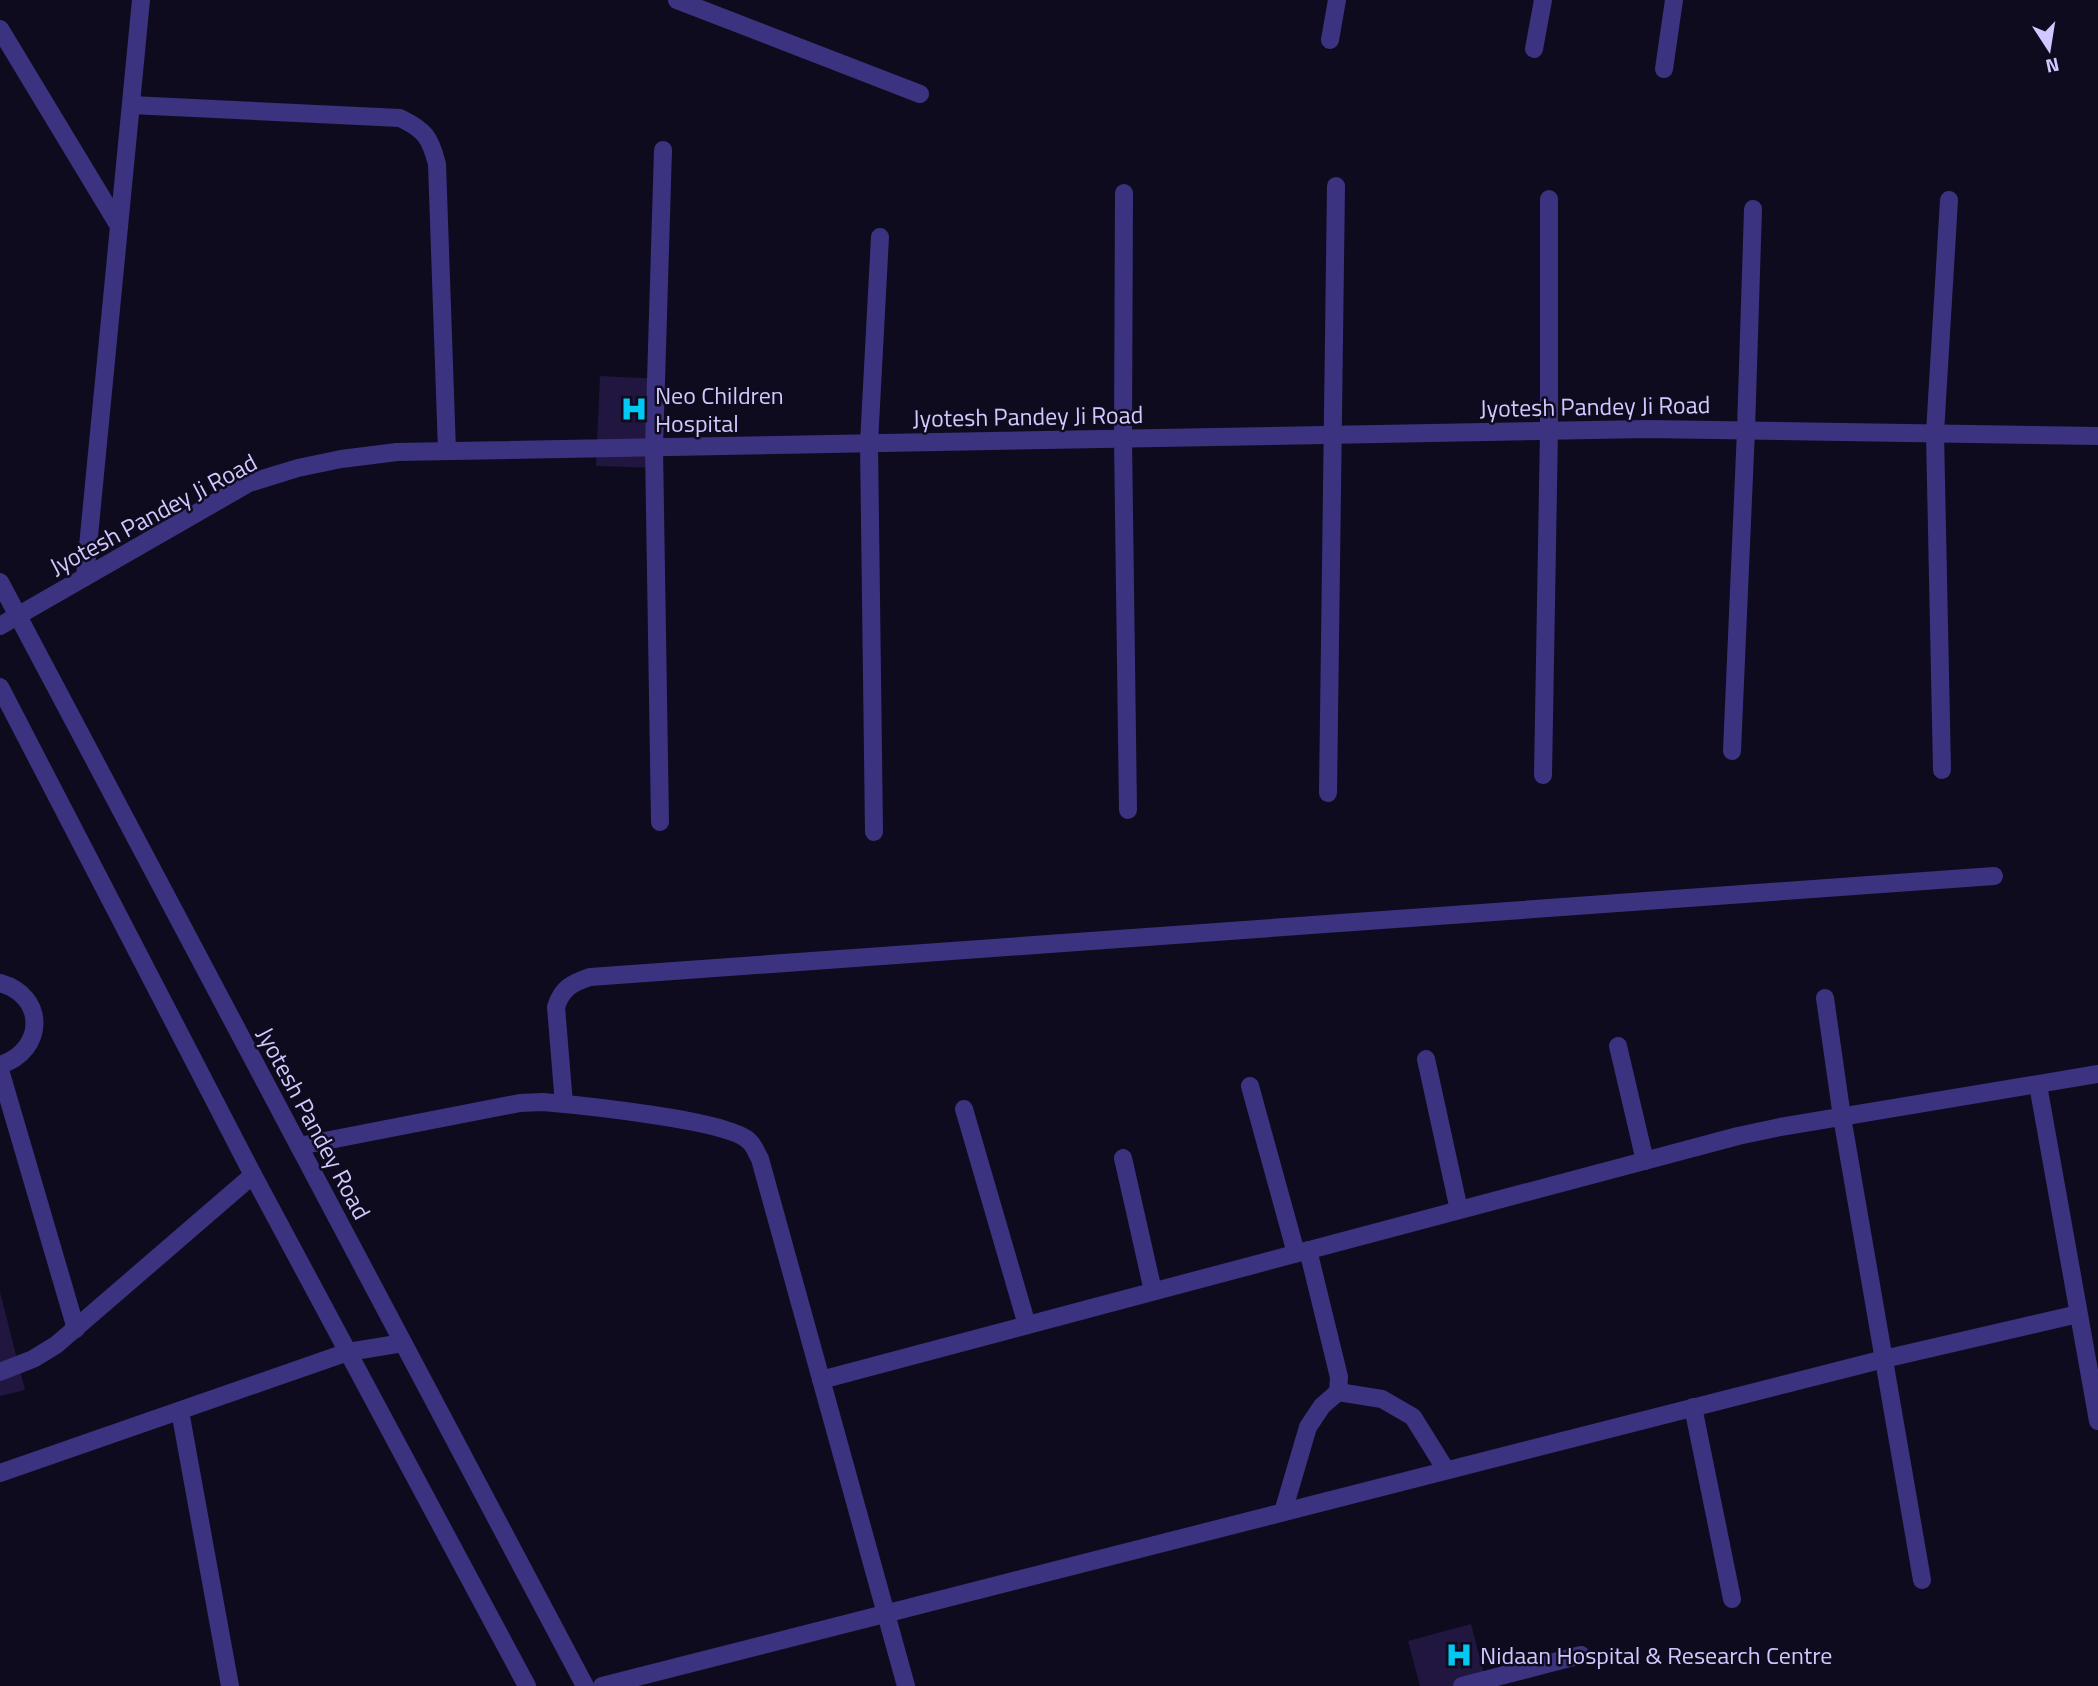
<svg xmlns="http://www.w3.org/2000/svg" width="2098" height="1686" font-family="'Titillium Web',sans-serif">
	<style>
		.building { fill: #211640 }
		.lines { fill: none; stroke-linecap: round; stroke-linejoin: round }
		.service { stroke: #3b3380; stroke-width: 18 }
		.minor { stroke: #3b3380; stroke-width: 18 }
		.tertiary { stroke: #3b3380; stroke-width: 18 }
		.labels { text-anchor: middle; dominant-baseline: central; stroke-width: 5; stroke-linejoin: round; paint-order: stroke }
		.poi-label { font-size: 24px; fill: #d2c8ff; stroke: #0f0b1e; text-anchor: start }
		.street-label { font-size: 24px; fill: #d2c8ff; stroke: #0f0b1e }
	</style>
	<rect width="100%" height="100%" fill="#0f0b1e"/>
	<g class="building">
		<path d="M600 376 664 379 660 468 596 466Z"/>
		<path d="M0 1292 25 1390 0 1396Z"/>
		<path d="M1471 1624 1487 1686H1420L1408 1641Z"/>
	</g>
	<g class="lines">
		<g class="service">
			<path d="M0 983C47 996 45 1051 0 1065"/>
			<path d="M0 1070 76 1329"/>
			<path d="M0 1372 33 1359 56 1345 253 1175"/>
			<path d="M180 1411 230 1686"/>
			<path d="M0 1473 348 1352 403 1343"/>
		</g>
		<g class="minor">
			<path d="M677 0 920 94"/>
			<path d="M0 29 119 226"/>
			<path d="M1330 40 1337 0"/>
			<path d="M1534 49 1543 0"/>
			<path d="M1664 69 1674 0"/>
			<path d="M131 105 400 118C425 130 430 137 437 164L447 451"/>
			<path d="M1124 193 1123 439 1128 810"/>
			<path d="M85 577 141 0"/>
			<path d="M0 626 249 483 298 468 341 459 397 452 1647 429 2098 436"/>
			<path d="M1732 751 1746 430 1753 209"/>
			<path d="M1942 770 1935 433 1949 200"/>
			<path d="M1543 775 1549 430V199"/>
			<path d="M1328 793 1336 186"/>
			<path d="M660 822 654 447 663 150"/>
			<path d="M874 832 869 443 880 237"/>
			<path d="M1825 998 1842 1117 1922 1580"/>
			<path d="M1618 1046 1645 1161"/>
			<path d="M1426 1059 1459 1210"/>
			<path d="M2038 1085 2098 1421"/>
			<path d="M1250 1086 1296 1253"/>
			<path d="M564 1104 556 1007C562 988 572 983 590 977L1994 876"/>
			<path d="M964 1109 1027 1325"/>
			<path d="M299 1146 520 1103 543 1102C578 1105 729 1120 749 1141 754 1145 757 1154 760 1159L906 1686"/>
			<path d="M1123 1158 1153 1291"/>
			<path d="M821 1380 1738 1136 1780 1127 2098 1074"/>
			<path d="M1338 1392 1382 1399 1413 1417 1446 1470"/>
			<path d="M1693 1407 1732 1599"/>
			<path d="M1283 1512 1308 1427 1322 1406 1338 1392 1339 1377 1308 1250"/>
			<path d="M602 1686 1884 1359 2078 1314"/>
			<path d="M1462 1686 1581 1655"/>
		</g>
		<g class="tertiary">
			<path d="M0 582 585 1686"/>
			<path d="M0 687 253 1175 527 1686"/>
		</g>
	</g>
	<defs>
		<g id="hospital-bare" transform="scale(2.1)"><path d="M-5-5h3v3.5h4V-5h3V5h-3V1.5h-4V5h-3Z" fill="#00c9f3" stroke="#0f0b1e" stroke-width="2.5" paint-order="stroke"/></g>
	</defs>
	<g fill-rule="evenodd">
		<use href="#hospital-bare" x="634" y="409"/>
		<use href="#hospital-bare" x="1459" y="1655"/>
	</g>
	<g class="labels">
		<g class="poi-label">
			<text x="655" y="395">Neo Children<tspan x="655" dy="28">Hospital</tspan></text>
			<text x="1480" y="1655">Nidaan Hospital &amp; Research Centre</text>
		</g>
		<g class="street-label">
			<text transform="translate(1595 406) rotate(-1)">Jyotesh Pandey Ji Road</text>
			<text transform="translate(1028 416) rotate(-1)">Jyotesh Pandey Ji Road</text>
			<text transform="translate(153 514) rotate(-28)">Jyotesh Pandey Ji Road</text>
			<text transform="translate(314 1123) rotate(62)">Jyotesh Pandey Road</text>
		</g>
	</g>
	<g transform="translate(2049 49) rotate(168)" stroke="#0f0b1e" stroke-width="5" paint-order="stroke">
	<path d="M0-5L12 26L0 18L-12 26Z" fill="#d2c8ff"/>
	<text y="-10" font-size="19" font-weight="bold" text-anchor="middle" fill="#d2c8ff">N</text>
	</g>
</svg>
